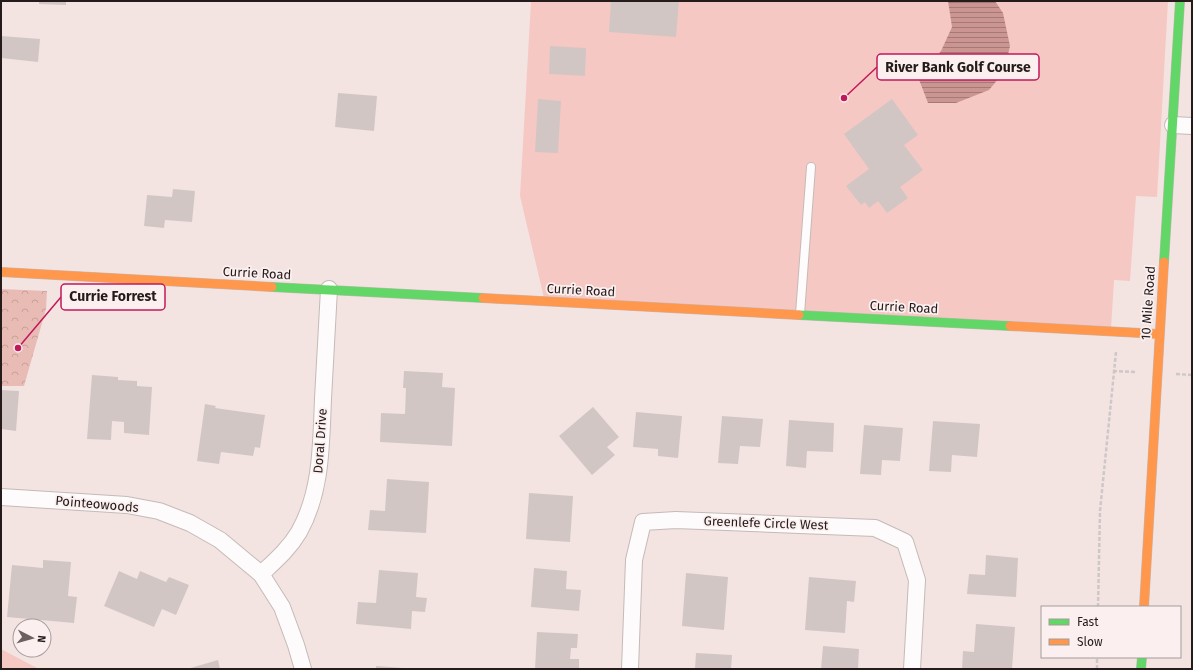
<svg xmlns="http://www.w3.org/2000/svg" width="1193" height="670" font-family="'Fira Sans',sans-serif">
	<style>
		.grass { fill: #f6c8c3 }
		.forest { fill: url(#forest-crowns) }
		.water { fill: url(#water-rules) }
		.building { fill: #d2c6c4 }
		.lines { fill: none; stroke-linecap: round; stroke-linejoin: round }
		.lane-casing { stroke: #c5bab8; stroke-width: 10 }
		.street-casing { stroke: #c5bab8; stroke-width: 18 }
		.fast-casing { stroke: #c5bab8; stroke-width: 10 }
		.slow-casing { stroke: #c5bab8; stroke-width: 10 }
		.path { stroke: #cdc8c7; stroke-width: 2.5; stroke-dasharray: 4 2; stroke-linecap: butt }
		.lane { stroke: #fdfbfb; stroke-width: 8 }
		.street { stroke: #fdfbfb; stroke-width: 16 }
		.fast { stroke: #63d668; stroke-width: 9 }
		.slow { stroke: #ff974d; stroke-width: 9 }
		.labels { text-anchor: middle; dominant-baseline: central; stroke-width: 3.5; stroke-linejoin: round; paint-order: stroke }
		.street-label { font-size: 13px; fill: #241b1a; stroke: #fbf0ef }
		.leader { fill: none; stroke: #c2185b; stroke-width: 1.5 }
		.callout-dot { fill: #c2185b; stroke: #fbf0ef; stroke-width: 1.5 }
		.callout { fill: #fbf0ef; stroke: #c2185b; stroke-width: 1.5 }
		.callout-label { font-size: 14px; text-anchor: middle; font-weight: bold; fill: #241b1a }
	</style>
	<defs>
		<pattern id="forest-crowns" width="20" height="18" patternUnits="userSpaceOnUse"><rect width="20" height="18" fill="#e9bbb5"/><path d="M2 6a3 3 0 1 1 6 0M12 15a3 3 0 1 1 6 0" fill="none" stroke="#c8a09b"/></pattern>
		<pattern id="water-rules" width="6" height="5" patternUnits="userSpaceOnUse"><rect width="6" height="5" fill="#cb9691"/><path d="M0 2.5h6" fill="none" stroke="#a57a76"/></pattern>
	</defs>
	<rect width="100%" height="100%" fill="#f3e4e2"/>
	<g class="grass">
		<path d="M531 1H1168L1157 197 1136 196 1130 281 1114 280 1111 329 544 298 520 196Z"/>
		<path d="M1 649 39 669H1Z"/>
	</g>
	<path class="forest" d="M1 289 47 291 46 309 24 386H1Z"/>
	<path class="water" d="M948 1H995L1003 13 1010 46 1004 72 989 90 956 103H928L918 77 941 51 952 27Z"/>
	<g class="building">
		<path d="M39 1H66V5L39 4Z"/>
		<path d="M611 1H679L676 37 609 32Z"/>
		<path d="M1 36 40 39 38 62 1 58Z"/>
		<path d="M550 46 586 48 585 76 549 74Z"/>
		<path d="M338 93 377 96 374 131 335 127Z"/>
		<path d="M538 99 561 101 558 153 535 152Z"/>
		<path d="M892 99 918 135 904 145 923 170 900 187 908 198 887 213 878 201 869 208 865 202 861 205 846 186 869 169 844 134Z"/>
		<path d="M173 189 195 191 192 222 165 220 164 228 144 226 147 195 172 197Z"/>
		<path d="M404 371 443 373 442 387 455 388 452 446 380 442 381 413 405 414 406 388H403Z"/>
		<path d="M92 375 118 377V380L137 381V386L152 387 149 435 124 433V422L112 421 111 440 87 439Z"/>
		<path d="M1 390 19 391 16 431 1 429Z"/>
		<path d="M205 404 216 406 215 408 265 415 260 448 255 447 253 456 221 452 219 464 197 461Z"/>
		<path d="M593 407 619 437 607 447 615 455 592 475 559 436Z"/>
		<path d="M636 412 682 416 678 458 658 456V449L633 447Z"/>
		<path d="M722 416 763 419 760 447 740 446 738 464 718 463Z"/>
		<path d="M789 420 834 423 833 452 807 451 806 468 786 466Z"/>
		<path d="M933 421 980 424 977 457 952 455 951 472 929 471Z"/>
		<path d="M864 425 903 428 900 461 882 460 881 475 860 474Z"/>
		<path d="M387 479 429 482 426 533 368 530 370 510 385 511Z"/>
		<path d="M529 493 573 496 570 542 526 539Z"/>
		<path d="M986 555 1018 558 1016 597 967 594 969 574 985 575Z"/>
		<path d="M43 560 71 562 68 596 77 597 74 623 7 617 12 565 43 568Z"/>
		<path d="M534 568 567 571 566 589 581 590 579 611 531 607Z"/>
		<path d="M379 570 418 573 416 597 427 598 425 612 412 611 411 629 356 624 358 602 376 603Z"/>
		<path d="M119 571 137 579 140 571 166 582 169 577 189 585 176 615 162 609 154 627 104 606Z"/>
		<path d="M686 573 728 577 724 630 682 626Z"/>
		<path d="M809 577 856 581 854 602 847 601 845 633 805 630Z"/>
		<path d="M976 624 1015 627 1012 669H962L963 651 974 652Z"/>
		<path d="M537 632 578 634 577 648H571L570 659H579V669H535Z"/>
		<path d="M823 646 859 649 858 669H821Z"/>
		<path d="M696 653 732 655 731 669H695Z"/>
		<path d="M218 660 220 669H187Z"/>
		<path d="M376 666 403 668V669H376Z"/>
	</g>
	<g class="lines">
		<g class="lane-casing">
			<path id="lane" d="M800 314 811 167"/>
		</g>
		<g class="street-casing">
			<g id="street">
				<path d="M1173 125 1192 126"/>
				<path d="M1 497 127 505 159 511 190 523 220 540 261 574 282 607 296 645 303 669"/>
				<path d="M261 574C275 561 289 549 299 532 322 491 321 444 323 399 325 362 327 326 329 289"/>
				<path d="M630 669 634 560 643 522 676 520 875 528 905 542 917 580 912 669"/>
			</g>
		</g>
		<g class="fast-casing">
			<g id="fast">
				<path d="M1164 262 1180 1"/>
				<path d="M272 287 483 298"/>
				<path d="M799 315 1010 326"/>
				<path d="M1141 669 1142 657"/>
			</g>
		</g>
		<g class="slow-casing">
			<g id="slow">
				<path d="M1 272 272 287"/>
				<path d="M483 298 799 315"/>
				<path d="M1010 326 1159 334"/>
				<path d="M1144 607 1164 262"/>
			</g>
		</g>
		<g class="path">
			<path d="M1113 371 1137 372"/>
			<path d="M1176 374 1192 375"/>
			<path d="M1098 607 1100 511 1116 352"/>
			<path d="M1097 669V657"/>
		</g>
		<use href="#lane" class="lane"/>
		<use href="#street" class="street"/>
		<use href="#fast" class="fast"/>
		<use href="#slow" class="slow"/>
	</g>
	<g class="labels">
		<g class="street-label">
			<text transform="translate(257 273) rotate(3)">Currie Road</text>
			<text transform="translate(581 290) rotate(3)">Currie Road</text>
			<text transform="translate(1148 303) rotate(-86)">10 Mile Road</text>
			<text transform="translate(904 307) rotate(3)">Currie Road</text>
			<text transform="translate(320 441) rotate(-86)">Doral Drive</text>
			<text transform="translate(97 504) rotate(5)">Pointeowoods</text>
			<text transform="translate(766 523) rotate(2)">Greenlefe Circle West</text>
		</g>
	</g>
	<path class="leader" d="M844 98L877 67M18 348L61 297"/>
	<g class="callout-dot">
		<circle cx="844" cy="98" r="4"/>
		<circle cx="18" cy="348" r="4"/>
	</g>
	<g class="callout">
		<rect x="877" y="54" width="162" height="26" rx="4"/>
		<rect x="61" y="284" width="104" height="26" rx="4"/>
	</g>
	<g class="callout-label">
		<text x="958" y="72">River Bank Golf Course</text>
		<text x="113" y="301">Currie Forrest</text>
	</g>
	<rect width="1193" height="670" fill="none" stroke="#241b1a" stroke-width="4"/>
	<rect x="1041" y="606" width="140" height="52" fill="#fbf0ef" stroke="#a59b9a"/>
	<rect x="1049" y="619" width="20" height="6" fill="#63d668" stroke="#a59b9a"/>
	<text x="1077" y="626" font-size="12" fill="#241b1a">Fast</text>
	<rect x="1049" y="639" width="20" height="6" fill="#ff974d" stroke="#a59b9a"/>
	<text x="1077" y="646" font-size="12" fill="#241b1a">Slow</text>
	<g transform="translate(32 638) rotate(96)"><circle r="19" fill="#fbf0ef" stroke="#a59b9a"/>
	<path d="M0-3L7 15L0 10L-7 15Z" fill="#6c6160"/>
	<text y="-6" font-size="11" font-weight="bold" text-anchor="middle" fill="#241b1a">N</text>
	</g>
</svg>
